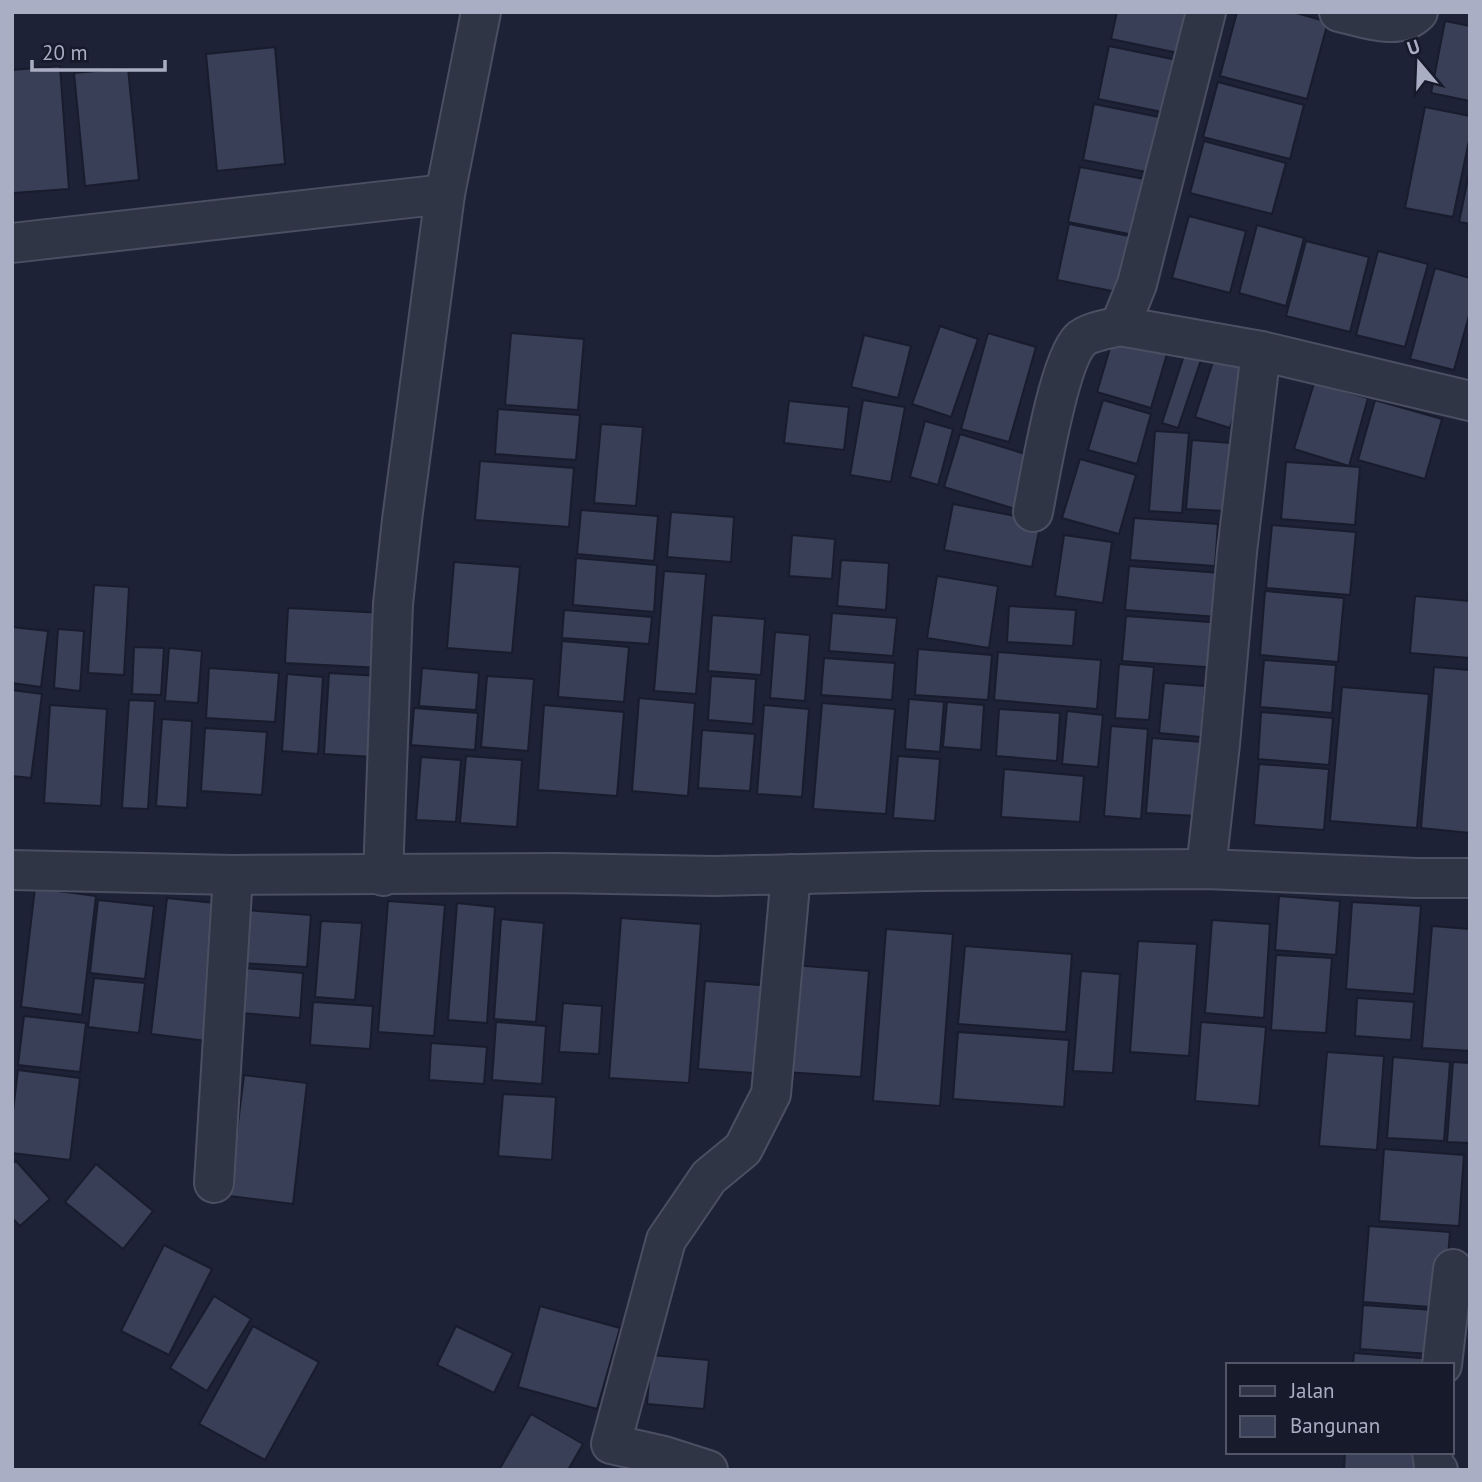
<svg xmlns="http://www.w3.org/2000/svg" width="1482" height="1482" font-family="'PT Sans',sans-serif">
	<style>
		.building { fill: #383f57; stroke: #181c2d; stroke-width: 2 }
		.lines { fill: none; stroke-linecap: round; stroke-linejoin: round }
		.minor-casing { stroke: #4b4f62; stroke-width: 42 }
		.minor { stroke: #303546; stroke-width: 38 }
	</style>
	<rect width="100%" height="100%" fill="#1d2236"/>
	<g class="building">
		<path d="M1117 12H1192L1183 54 1111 39Z"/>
		<path d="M1237 12H1293L1328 22 1307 99 1220 76Z"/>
		<path d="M1445 21 1470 26V101L1431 93Z"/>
		<path d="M1109 46 1177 60 1167 113 1098 99Z"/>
		<path d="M275 47 285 164 217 171 206 54Z"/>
		<path d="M60 66 69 189 13 193 12 70Z"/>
		<path d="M128 68 139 180 85 186 74 73Z"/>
		<path d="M1218 82 1304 105 1290 159 1203 137Z"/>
		<path d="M1094 104 1169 119 1157 174 1083 160Z"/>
		<path d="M1425 107 1470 116V136L1453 217 1405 208Z"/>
		<path d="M1204 141 1286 163 1272 214 1190 193Z"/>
		<path d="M1080 167 1155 181 1144 237 1068 222Z"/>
		<path d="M1470 169V224L1459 222Z"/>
		<path d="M1189 216 1246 231 1230 293 1172 278Z"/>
		<path d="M1069 224 1139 238 1127 294 1057 280Z"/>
		<path d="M1257 225 1304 238 1286 306 1239 293Z"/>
		<path d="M1306 241 1369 257 1350 332 1286 316Z"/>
		<path d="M1378 251 1428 264 1405 347 1356 335Z"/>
		<path d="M1435 268 1470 278V312L1454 370 1410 359Z"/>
		<path d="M940 326 978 339 951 417 912 404Z"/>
		<path d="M511 333 584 339 578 410 505 405Z"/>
		<path d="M988 333 1036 347 1009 442 961 429Z"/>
		<path d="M864 335 911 346 898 398 851 387Z"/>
		<path d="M1113 338 1167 354 1151 408 1097 392Z"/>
		<path d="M1189 340 1206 345 1178 428 1162 423Z"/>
		<path d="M1218 346 1252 357 1230 428 1195 417Z"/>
		<path d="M1314 383 1368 398 1349 466 1294 449Z"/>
		<path d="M863 400 905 407 891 482 850 475Z"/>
		<path d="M1103 400 1151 414 1137 464 1088 450Z"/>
		<path d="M1375 400 1442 419 1425 479 1358 460Z"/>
		<path d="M789 401 849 407 844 450 784 443Z"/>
		<path d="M498 409 580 415 576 460 495 454Z"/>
		<path d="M925 421 953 429 938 485 910 477Z"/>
		<path d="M601 424 643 427 636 506 594 503Z"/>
		<path d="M1155 431 1189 433 1182 513 1149 511Z"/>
		<path d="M960 434 1032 456 1015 509 944 487Z"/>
		<path d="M1192 440 1231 443 1226 511 1186 509Z"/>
		<path d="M1080 459 1136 475 1119 534 1062 518Z"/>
		<path d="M480 461 574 468 569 527 475 520Z"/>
		<path d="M1286 462 1360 467 1355 525 1281 519Z"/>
		<path d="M953 504 1041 521 1032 567 944 550Z"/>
		<path d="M581 510 658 516 654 561 577 554Z"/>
		<path d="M671 512 734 517 731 562 667 557Z"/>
		<path d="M1134 518 1218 524 1215 566 1130 560Z"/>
		<path d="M1272 525 1356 532 1350 595 1266 588Z"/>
		<path d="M792 535 835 539 832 579 789 576Z"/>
		<path d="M1064 535 1112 542 1103 603 1055 596Z"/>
		<path d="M576 558 657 565 654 612 573 605Z"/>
		<path d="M841 560 889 563 886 610 837 606Z"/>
		<path d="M454 562 520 567 512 653 447 648Z"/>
		<path d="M1129 566 1221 573 1218 617 1125 610Z"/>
		<path d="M664 571 706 574 696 694 654 691Z"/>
		<path d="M937 576 998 586 989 648 927 638Z"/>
		<path d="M94 585 129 587 124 675 88 673Z"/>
		<path d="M1265 591 1344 598 1338 662 1260 655Z"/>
		<path d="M1415 596 1470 601V658L1410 653Z"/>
		<path d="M1009 606 1076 610 1073 646 1007 642Z"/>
		<path d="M288 608 385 613 382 668 285 663Z"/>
		<path d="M564 610 652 617 649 644 562 638Z"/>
		<path d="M832 613 897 618 893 656 829 651Z"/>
		<path d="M712 615 765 619 761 675 708 671Z"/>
		<path d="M1126 616 1223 623 1219 668 1122 661Z"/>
		<path d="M12 627 48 631 41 687 12 683Z"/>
		<path d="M58 629 84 631 80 691 54 688Z"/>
		<path d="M775 632 810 635 805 701 770 698Z"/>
		<path d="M562 641 629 647 624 702 558 697Z"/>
		<path d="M134 647 164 648 161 695 132 694Z"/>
		<path d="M169 648 202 651 198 703 165 701Z"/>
		<path d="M918 649 992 655 988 700 915 695Z"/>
		<path d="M998 652 1101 660 1097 709 994 700Z"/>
		<path d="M824 658 895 663 892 700 821 695Z"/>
		<path d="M1264 660 1336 665 1332 713 1260 707Z"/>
		<path d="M1119 664 1154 667 1149 720 1115 718Z"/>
		<path d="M1434 667 1470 670V833L1421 828Z"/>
		<path d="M209 668 279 673 275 722 206 718Z"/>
		<path d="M422 668 479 673 476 710 419 706Z"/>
		<path d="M329 673 379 676 374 757 324 754Z"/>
		<path d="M287 674 323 677 318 754 282 751Z"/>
		<path d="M487 676 534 679 528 751 481 747Z"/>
		<path d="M711 676 756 679 753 724 708 720Z"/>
		<path d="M1164 683 1205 686 1201 737 1159 733Z"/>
		<path d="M1342 687 1429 694 1417 828 1330 821Z"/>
		<path d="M12 690 42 694 31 778 12 776Z"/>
		<path d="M639 698 695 703 688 796 632 791Z"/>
		<path d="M909 699 944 702 940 752 905 749Z"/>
		<path d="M129 700 155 701 148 809 122 808Z"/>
		<path d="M947 702 984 705 981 750 943 747Z"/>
		<path d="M822 703 895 709 886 814 813 809Z"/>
		<path d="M50 705 107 709 101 806 44 803Z"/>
		<path d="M544 705 624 712 617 796 538 790Z"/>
		<path d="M764 705 809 709 802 797 757 794Z"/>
		<path d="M414 708 478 713 475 750 411 745Z"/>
		<path d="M999 709 1060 713 1057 761 996 756Z"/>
		<path d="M1067 711 1103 715 1098 767 1062 764Z"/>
		<path d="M1261 712 1333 718 1329 765 1258 759Z"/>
		<path d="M162 719 192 721 187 808 156 806Z"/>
		<path d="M1111 726 1148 729 1141 819 1104 816Z"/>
		<path d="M205 728 267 732 262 795 201 791Z"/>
		<path d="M702 730 755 734 750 791 698 788Z"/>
		<path d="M1152 738 1203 742 1197 816 1146 813Z"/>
		<path d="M466 756 522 760 517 827 460 823Z"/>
		<path d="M898 756 940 759 935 821 893 818Z"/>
		<path d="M421 757 461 760 456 822 416 820Z"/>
		<path d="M1259 764 1329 769 1324 830 1254 825Z"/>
		<path d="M1004 769 1084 776 1080 822 1001 817Z"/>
		<path d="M35 888 96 896 82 1015 21 1007Z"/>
		<path d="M1279 896 1340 901 1336 955 1275 950Z"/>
		<path d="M167 898 224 904 207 1041 151 1034Z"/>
		<path d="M98 900 154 906 145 979 90 973Z"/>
		<path d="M388 901 445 905 434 1036 378 1032Z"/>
		<path d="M1352 902 1421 906 1414 994 1346 989Z"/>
		<path d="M457 903 495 907 487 1023 448 1020Z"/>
		<path d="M245 910 311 915 307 967 240 963Z"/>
		<path d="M621 918 701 924 689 1083 609 1078Z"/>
		<path d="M501 919 544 923 536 1022 494 1019Z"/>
		<path d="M1212 920 1270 924 1264 1018 1205 1013Z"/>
		<path d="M321 921 362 923 355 1000 315 997Z"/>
		<path d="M1432 926 1470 929V1051L1422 1048Z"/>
		<path d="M886 929 953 934 940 1106 873 1101Z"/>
		<path d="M1138 941 1197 944 1189 1056 1130 1052Z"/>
		<path d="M965 946 1072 954 1066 1032 958 1024Z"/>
		<path d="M1276 955 1332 958 1326 1033 1271 1030Z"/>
		<path d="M793 965 869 971 861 1077 785 1072Z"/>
		<path d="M245 968 303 973 300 1018 242 1013Z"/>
		<path d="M1081 971 1120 974 1113 1073 1073 1071Z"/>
		<path d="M94 978 145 983 139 1033 88 1027Z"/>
		<path d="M705 981 775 986 769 1074 698 1069Z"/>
		<path d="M1357 998 1414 1002 1411 1040 1355 1036Z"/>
		<path d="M313 1002 373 1006 370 1049 310 1045Z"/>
		<path d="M563 1003 602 1006 599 1054 559 1052Z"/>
		<path d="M24 1016 86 1023 80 1072 18 1065Z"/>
		<path d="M496 1022 546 1026 542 1084 492 1080Z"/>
		<path d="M1201 1022 1266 1027 1259 1106 1195 1101Z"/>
		<path d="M958 1032 1069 1040 1064 1107 953 1099Z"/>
		<path d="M431 1043 487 1047 484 1084 429 1080Z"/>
		<path d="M1327 1052 1384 1056 1377 1150 1319 1146Z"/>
		<path d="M1393 1057 1450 1062 1444 1141 1387 1138Z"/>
		<path d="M1453 1062 1470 1063V1143L1447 1142Z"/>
		<path d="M18 1070 80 1078 70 1160 12 1153V1119Z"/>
		<path d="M244 1075 307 1083 293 1204 229 1196Z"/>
		<path d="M503 1094 556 1097 552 1160 498 1156Z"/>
		<path d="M1384 1149 1464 1155 1459 1226 1379 1221Z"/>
		<path d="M16 1161 50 1199 20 1226 12 1218V1164Z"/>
		<path d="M96 1164 153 1211 123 1249 65 1202Z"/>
		<path d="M1369 1226 1450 1232 1444 1308 1363 1302Z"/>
		<path d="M164 1245 212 1269 169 1355 121 1331Z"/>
		<path d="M214 1296 251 1319 207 1391 170 1368Z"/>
		<path d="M1363 1305 1433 1310 1430 1354 1360 1349Z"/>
		<path d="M540 1306 620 1328 597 1409 518 1387Z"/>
		<path d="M253 1326 319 1362 265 1460 199 1424Z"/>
		<path d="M456 1326 513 1353 494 1393 437 1365Z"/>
		<path d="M1354 1353 1433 1359 1432 1365H1353Z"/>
		<path d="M651 1355 709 1360 704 1409 647 1404Z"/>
		<path d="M531 1414 583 1444 568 1470H499Z"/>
		<path d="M1345 1452H1427L1426 1470H1344Z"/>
	</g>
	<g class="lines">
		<g class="minor-casing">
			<g id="minor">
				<path d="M1339 12C1362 17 1399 32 1418 12"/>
				<path d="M12 243 445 194 481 12"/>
				<path d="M1261 351 1470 401"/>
				<path d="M1033 512C1040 477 1058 363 1080 340 1088 332 1109 329 1120 326"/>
				<path d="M1206 869 1220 744 1237 552 1261 351 1120 326 1137 284 1206 12"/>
				<path d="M12 870 233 875 558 873 715 876 926 871 1206 869 1416 878H1470"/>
				<path d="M383 876 393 604 402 520 445 194"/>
				<path d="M214 1183 233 875"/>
				<path d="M1442 1365 1453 1269"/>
				<path d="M1432 1452 1434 1466 1438 1470"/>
				<path d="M708 1470 664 1456 611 1444 666 1240 709 1177 743 1149 771 1094 791 874"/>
			</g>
		</g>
		<use href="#minor" class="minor"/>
	</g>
	<rect width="1482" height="1482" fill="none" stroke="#a9aec4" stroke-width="28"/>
	<rect x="1226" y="1363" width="228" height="91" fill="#161a2b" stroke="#515568" stroke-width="2"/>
	<rect x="1240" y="1386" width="35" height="10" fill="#303546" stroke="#515568" stroke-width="2"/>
	<text x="1290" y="1398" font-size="21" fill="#a9aec4">Jalan</text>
	<rect x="1240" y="1416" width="35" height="21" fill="#383f57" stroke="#515568" stroke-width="2"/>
	<text x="1290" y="1433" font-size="21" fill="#a9aec4">Bangunan</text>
	<g transform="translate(1419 63) rotate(341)" stroke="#161a2b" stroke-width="5" paint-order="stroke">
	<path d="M0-5L12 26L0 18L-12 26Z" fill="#a9aec4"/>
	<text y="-10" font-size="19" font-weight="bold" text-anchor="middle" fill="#a9aec4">U</text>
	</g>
	<path d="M32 60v10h133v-10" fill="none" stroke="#a9aec4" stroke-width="3.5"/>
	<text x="42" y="60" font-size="21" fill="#a9aec4" stroke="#161a2b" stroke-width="5" paint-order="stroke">20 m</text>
</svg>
